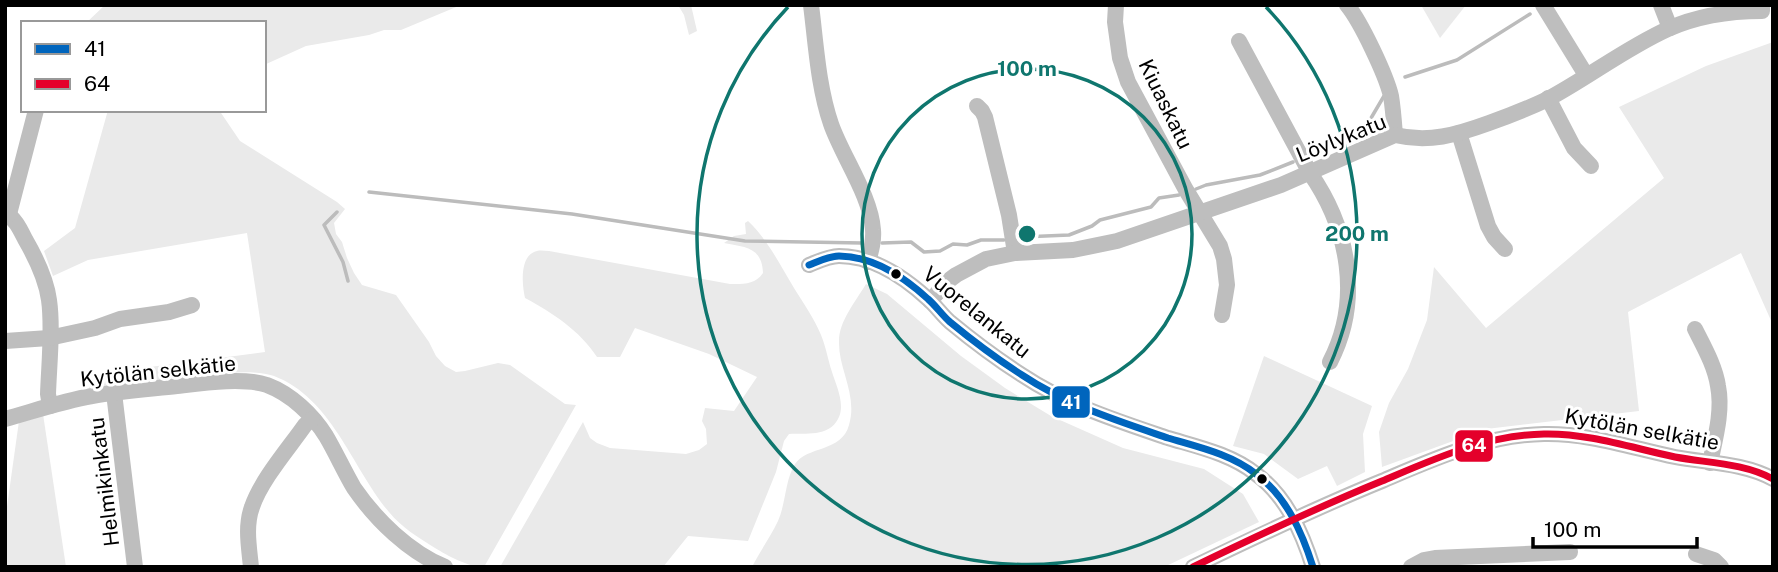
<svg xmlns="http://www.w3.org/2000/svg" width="1778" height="572" font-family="'Public Sans',sans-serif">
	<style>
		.green { fill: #eaeaea }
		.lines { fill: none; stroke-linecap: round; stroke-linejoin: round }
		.stream { stroke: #bcbcbc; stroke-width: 3.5 }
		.minor { stroke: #bebebe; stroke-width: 16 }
		.bus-1-casing { stroke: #fff; stroke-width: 12 }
		.bus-2-casing { stroke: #fff; stroke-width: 12 }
		.bus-1 { stroke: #0065bd; stroke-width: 7 }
		.bus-2 { stroke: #e4002b; stroke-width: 7 }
		.ring { fill: none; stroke: #0f766e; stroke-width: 3.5 }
		.bus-dot { fill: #000; stroke: #fff; stroke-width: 2.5 }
		.labels { text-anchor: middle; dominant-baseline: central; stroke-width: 6; stroke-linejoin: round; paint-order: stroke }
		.street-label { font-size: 21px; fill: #000; stroke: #fff }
		.centre { fill: #0f766e; stroke: #fff; stroke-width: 3.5 }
		.ring-label { font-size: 21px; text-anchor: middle; font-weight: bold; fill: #0f766e; stroke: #fff; stroke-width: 6; stroke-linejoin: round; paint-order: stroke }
		.line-badge { stroke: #fff; stroke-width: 2.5 }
		.badge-label { font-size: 19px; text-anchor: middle; font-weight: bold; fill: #fff }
	</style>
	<rect width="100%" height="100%" fill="#fff"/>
	<g class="green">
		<path d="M105 5H461L401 30H384L369 35 306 46 264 65V23H86Z"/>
		<path d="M678 5H691L697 31 689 35 684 15Z"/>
		<path d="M1421 5H1466L1440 38Z"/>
		<path d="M1773 42V325L1741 253 1628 312 1639 411 1486 429 1382 467 1379 432 1389 403 1408 369 1427 320 1434 267 1486 328 1664 178 1619 107 1706 66Z"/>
		<path d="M108 110H219L240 141 337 202 345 209 334 223 336 234 342 242 347 258 354 273 362 285 396 295 429 342 436 356 445 366 456 372 465 371 498 363 510 365 565 404 576 405 484 567C468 567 448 556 435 548 418 537 402 528 389 512 352 468 332 398 274 376 250 368 210 375 184 378 153 381 121 385 89 388L88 375 265 352 247 233 88 260 53 276 44 251 75 228Z"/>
		<path d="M748 221C768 240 780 265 794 288 804 304 814 318 821 335 826 347 828 360 832 372 836 385 846 405 838 419 829 437 805 433 789 434L784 441 776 472 748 541 688 536 663 567H500L583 422 590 438 597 443 610 448 686 454 699 450 707 444 706 429 702 421 705 408 734 411 757 377 709 354 635 328 620 357H597C579 330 553 313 525 298 522 285 519 255 537 251 541 250 545 251 549 251L730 284C743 284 755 285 763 273 762 247 745 247 724 243L734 236 746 234 745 223Z"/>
		<path d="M866 284 887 294 961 356 1005 388 1051 416 1123 448 1204 469 1243 494 1259 522 1164 567H752C760 551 771 536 778 521 786 503 785 480 795 464 807 446 842 452 849 425 858 395 838 369 839 341 839 321 856 301 866 284Z"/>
		<path d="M1264 356 1372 406 1363 434 1365 472 1337 486 1327 466 1298 479 1264 454 1233 446Z"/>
		<path d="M43 414 66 567H5V521L19 421Z"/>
	</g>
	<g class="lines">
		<g class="stream">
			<path d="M1405 77 1457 60 1530 14"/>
			<path d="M1311 156 1354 136 1364 130 1384 96"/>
			<path d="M1196 189 1206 185 1260 175 1293 162"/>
			<path d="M369 192 572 214 745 241 862 243"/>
			<path d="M337 212 324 225 343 262 348 281"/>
			<path d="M1022 237 1069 235 1092 226 1100 220 1151 207 1159 198 1179 195"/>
			<path d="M882 243 911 242 924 252 940 251 953 244 967 245 981 240H1004"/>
		</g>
		<g class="minor">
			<path d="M811 5C816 44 818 86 831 124 842 156 871 196 873 230 874 241 871 251 868 262"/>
			<path d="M1116 5 1115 22 1120 58 1128 82 1186 190 1220 246 1224 259 1227 285 1222 315"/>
			<path d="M1347 5C1361 22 1386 75 1391 96 1393 108 1394 122 1395 135"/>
			<path d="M1543 5 1586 75"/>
			<path d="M1661 5 1670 28"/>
			<path d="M1239 41 1310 173C1349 229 1362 300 1330 362"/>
			<path d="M1548 98 1574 148 1591 166"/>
			<path d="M977 106 982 111 985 117 1009 215 1015 253"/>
			<path d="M1459 133 1488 226 1494 237 1505 249"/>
			<path d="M5 213C15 218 20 229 25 239 36 258 46 278 49 300 53 328 49 365 48 394L50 406"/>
			<path d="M9 214 36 110"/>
			<path d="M809 265C819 261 829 256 839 256 873 256 904 277 928 299 936 306 942 315 950 322 973 341 997 359 1022 375 1067 405 1118 421 1168 438 1198 447 1231 454 1256 474 1286 496 1302 532 1313 567"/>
			<path d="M930 301 948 281 956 275 986 259 1015 253 1073 250 1117 241 1281 185 1395 135C1429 143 1456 135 1489 123 1509 116 1529 108 1548 99 1589 77 1626 48 1668 29 1697 16 1730 11 1762 11V5"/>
			<path d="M1695 329C1704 347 1715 366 1718 386 1723 411 1715 439 1710 463"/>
			<path d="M5 341 49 338 95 328 120 319 169 312 192 305"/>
			<path d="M114 393 135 567"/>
			<path d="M5 419C34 411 63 401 92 396 120 391 149 389 177 386 202 383 243 377 267 385 291 394 313 415 326 436 336 453 344 471 354 488 376 520 409 552 445 567"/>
			<path d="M1696 554 1714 560 1721 567"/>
			<path d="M251 567C249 547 245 526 252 507 261 480 289 448 305 425L312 419"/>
			<path d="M1193 567C1255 537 1318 507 1382 481 1434 459 1486 435 1544 434 1588 433 1632 448 1675 457 1707 463 1744 463 1773 479"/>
			<path d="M1411 567 1424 560 1435 558 1570 552"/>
		</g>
		<g class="bus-1-casing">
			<path id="bus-1" d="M809 265C819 261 829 256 839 256 873 256 904 277 928 299 936 306 942 315 950 322 973 341 997 359 1022 375 1067 405 1118 421 1168 438 1198 447 1231 454 1256 474 1286 496 1302 532 1313 567"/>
		</g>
		<g class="bus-2-casing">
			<path id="bus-2" d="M1193 567C1255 537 1318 507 1382 481 1434 459 1486 435 1544 434 1588 433 1632 448 1675 457 1707 463 1744 463 1773 479"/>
		</g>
		<use href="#bus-1" class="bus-1"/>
		<use href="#bus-2" class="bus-2"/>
	</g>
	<g class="ring">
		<circle cx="1027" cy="234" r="165"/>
		<path d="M1266 7A330 330 0 1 1 788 7"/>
	</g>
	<g class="bus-dot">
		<circle cx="896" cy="274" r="6"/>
		<circle cx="1262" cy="479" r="6"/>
	</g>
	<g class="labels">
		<g class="street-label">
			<text transform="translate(1166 104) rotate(64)">Kiuaskatu</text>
			<text transform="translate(1341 138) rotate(-22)">Löylykatu</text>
			<text transform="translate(977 312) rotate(39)">Vuorelankatu</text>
			<text transform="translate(158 371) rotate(-6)">Kytölän selkätie</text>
			<text transform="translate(1642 429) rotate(10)">Kytölän selkätie</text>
			<text transform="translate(104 482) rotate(-97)">Helmikinkatu</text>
		</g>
	</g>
	<circle cx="1027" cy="234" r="10" class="centre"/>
	<g class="ring-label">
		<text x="1027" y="76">100 m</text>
		<text x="1357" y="241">200 m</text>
	</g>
	<g class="line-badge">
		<rect x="1051" y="385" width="40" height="34" rx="7" fill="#0065bd"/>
		<rect x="1454" y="429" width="40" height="34" rx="7" fill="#e4002b"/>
	</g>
	<g class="badge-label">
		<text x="1071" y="409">41</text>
		<text x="1474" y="452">64</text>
	</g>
	<rect width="1778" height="572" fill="none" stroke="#000000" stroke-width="14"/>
	<rect x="21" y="21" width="245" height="91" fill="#ffffff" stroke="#999999" stroke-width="2"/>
	<rect x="35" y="44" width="35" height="10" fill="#0065bd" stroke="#999999" stroke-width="2"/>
	<text x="84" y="56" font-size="21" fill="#000000">41</text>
	<rect x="35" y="79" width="35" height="10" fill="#e4002b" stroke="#999999" stroke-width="2"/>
	<text x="84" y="91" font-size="21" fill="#000000">64</text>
	<path d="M1533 537v10h164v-10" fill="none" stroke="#000000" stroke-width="3.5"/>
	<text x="1544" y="537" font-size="21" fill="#000000" stroke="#ffffff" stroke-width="5" paint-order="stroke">100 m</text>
</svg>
